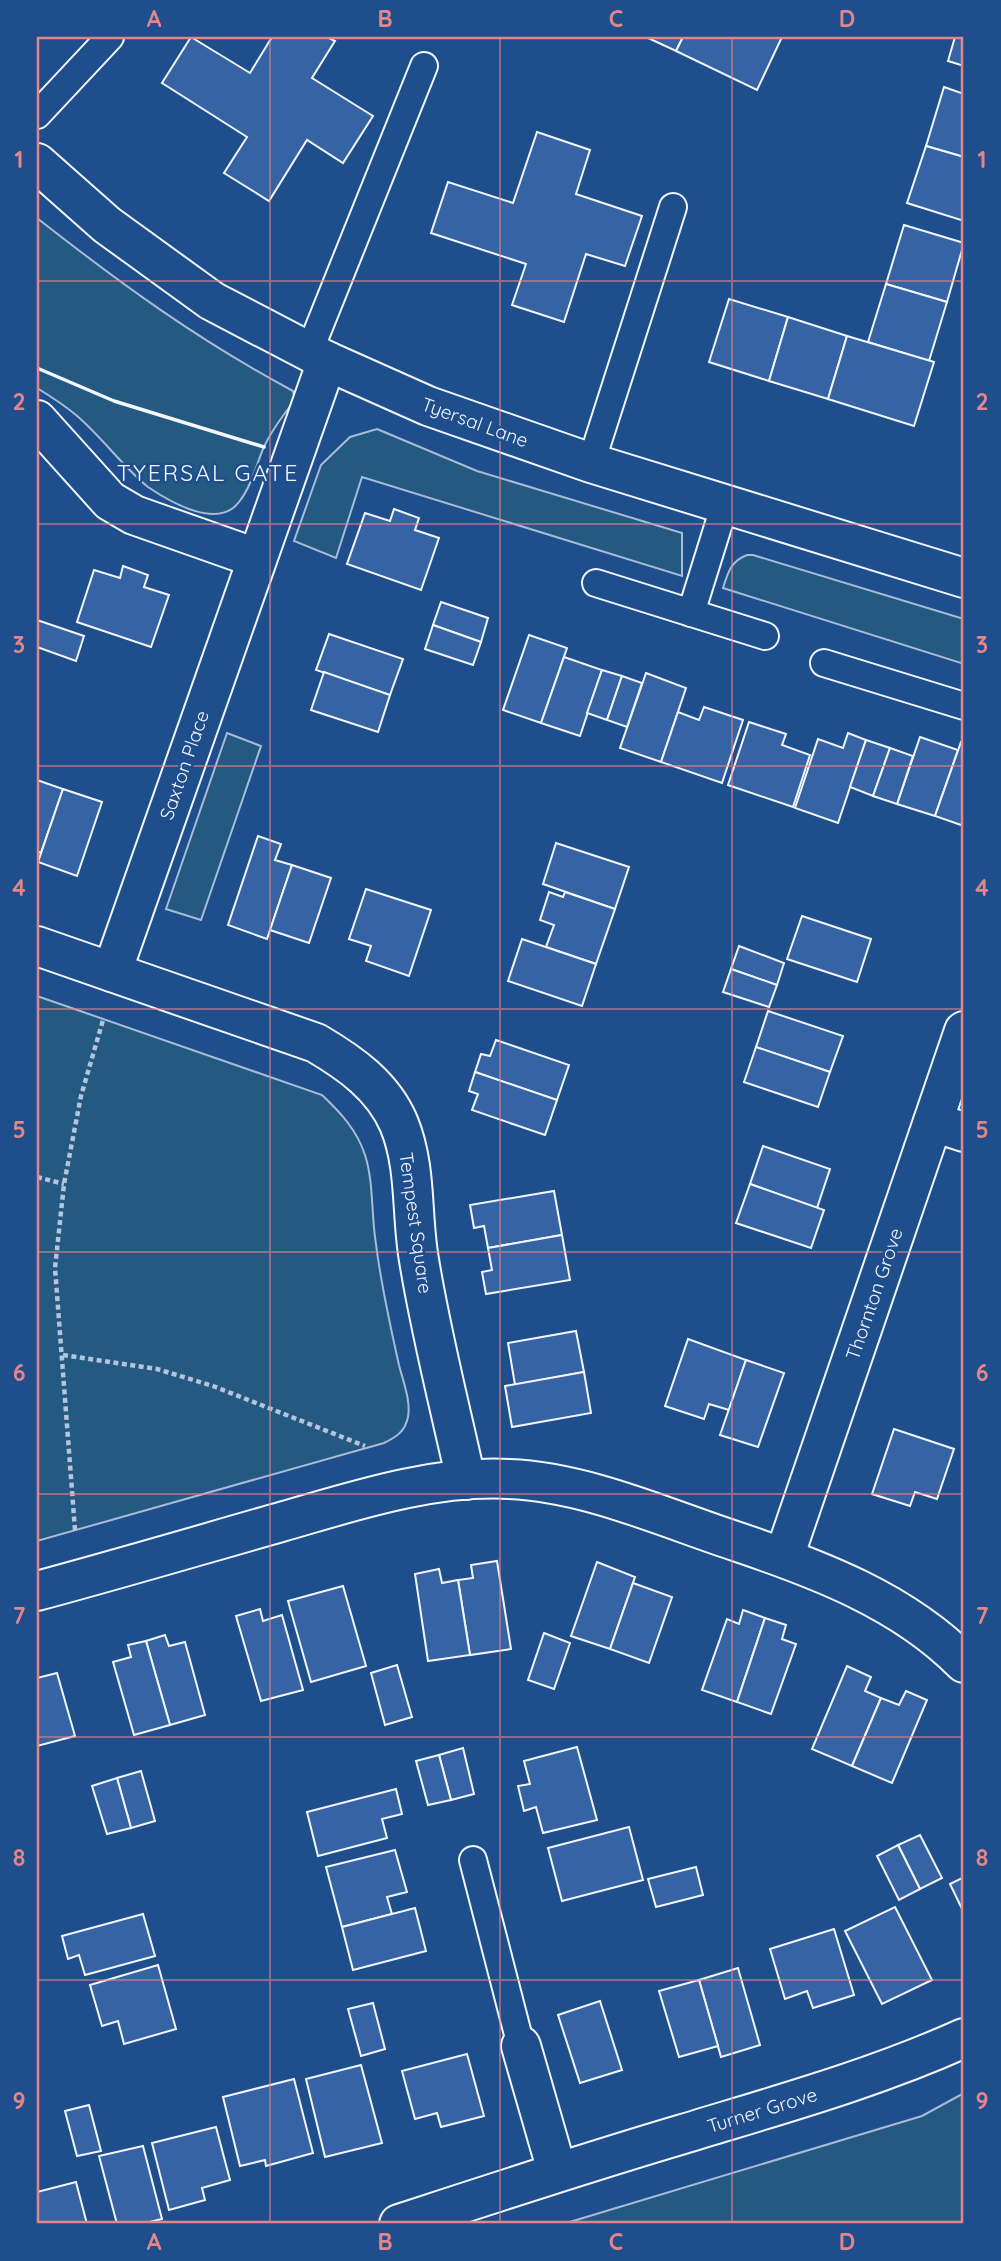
<svg xmlns="http://www.w3.org/2000/svg" width="1001" height="2261" font-family="Quicksand,sans-serif">
	<style>
		.green { fill: #245a82; stroke: #a8bbd7; stroke-width: 2 }
		.building { fill: #3563a3; stroke: #f2f6ff; stroke-width: 2 }
		.lines { fill: none; stroke-linecap: round; stroke-linejoin: round }
		.service-casing { stroke: #f2f6ff; stroke-width: 30 }
		.minor-casing { stroke: #f2f6ff; stroke-width: 42 }
		.path { stroke: #b3c4dc; stroke-width: 4.5; stroke-dasharray: 5 3.5; stroke-linecap: butt }
		.service { stroke: #1f4e8c; stroke-width: 26 }
		.minor { stroke: #1f4e8c; stroke-width: 38 }
		.wall { stroke: #f2f6ff; stroke-width: 3.5 }
		.grid { fill: none; stroke: #e38589; stroke-width: 2; stroke-opacity: 0.55 }
		.labels { text-anchor: middle; dominant-baseline: central; stroke-width: 5; stroke-linejoin: round; paint-order: stroke }
		.street-label { font-size: 19px; fill: #f2f6ff; stroke: #1f4e8c }
		.quarter-label { font-size: 23px; letter-spacing: 2px; fill: #f2f6ff; stroke: #1f4e8c }
		.neatline { fill: none; stroke: #e38589; stroke-width: 2.5 }
		.grid-label { font-size: 23px; text-anchor: middle; font-weight: bold; fill: #e38589 }
	</style>
	<rect width="100%" height="100%" fill="#1f4e8c"/>
	<g class="green">
		<path d="M37 218C121 284 198 340 293 391L295 400C283 415 271 431 263 449 256 466 251 487 239 502 218 530 170 502 148 487 124 468 101 436 76 415 64 405 50 396 37 388Z"/>
		<path d="M377 429 477 471 682 533V576L362 477 336 558 294 541 321 465 350 437Z"/>
		<path d="M747 555H753L964 619V664L723 588C728 572 731 561 747 555Z"/>
		<path d="M227 733 261 746 201 920 166 909Z"/>
		<path d="M37 996 322 1095C340 1112 357 1130 365 1155 374 1183 371 1215 376 1244 381 1285 390 1325 399 1365 403 1381 411 1401 408 1417 405 1432 396 1437 384 1443L37 1541Z"/>
		<path d="M964 2093V2224H563L922 2116Z"/>
	</g>
	<g class="building">
		<path d="M191 37 250 73 272 37H327L335 41 312 78 373 116 343 163 307 140 269 201 224 173 247 137 162 83Z"/>
		<path d="M646 37H683L676 51Z"/>
		<path d="M683 37H782L757 90 676 51Z"/>
		<path d="M955 37H964V66L948 61Z"/>
		<path d="M944 87 964 94V157L926 146Z"/>
		<path d="M537 132 590 150 576 194 642 216 625 266 586 254 564 322 512 305 526 264 431 233 448 182 513 203Z"/>
		<path d="M926 146 964 157V221L907 203Z"/>
		<path d="M904 225 964 243 947 302 886 284Z"/>
		<path d="M886 284 947 302 929 361 868 342Z"/>
		<path d="M729 299 788 317 769 381 709 362Z"/>
		<path d="M788 317 847 336 828 399 769 381Z"/>
		<path d="M847 336 934 362 914 426 828 399Z"/>
		<path d="M394 509 419 518 415 530 439 538 421 590 347 564 365 513 390 521Z"/>
		<path d="M123 566 148 575 144 587 169 595 151 647 77 622 94 570 120 578Z"/>
		<path d="M441 602 488 618 481 642 433 625Z"/>
		<path d="M37 620 84 636 76 661 37 647Z"/>
		<path d="M433 625 481 642 473 665 425 649Z"/>
		<path d="M329 634 403 659 390 695 316 670Z"/>
		<path d="M529 635 567 648 541 723 503 710Z"/>
		<path d="M564 657 602 670 580 736 541 723Z"/>
		<path d="M602 670 622 676 607 720 587 713Z"/>
		<path d="M324 672 390 695 378 732 311 710Z"/>
		<path d="M646 673 686 688 661 762 620 748Z"/>
		<path d="M622 676 642 683 627 727 607 720Z"/>
		<path d="M704 707 743 720 722 783 661 762 678 712 699 720Z"/>
		<path d="M749 722 786 734 782 745 810 755 793 807 728 785Z"/>
		<path d="M848 733 866 740 838 823 795 808 818 739 843 748Z"/>
		<path d="M920 737 958 750 935 816 897 804Z"/>
		<path d="M866 740 890 748 873 796 850 787Z"/>
		<path d="M961 742 964 743V826L935 816Z"/>
		<path d="M890 748 913 756 897 804 873 796Z"/>
		<path d="M37 780 63 789 41 853 37 851Z"/>
		<path d="M63 789 102 802 77 876 38 862Z"/>
		<path d="M258 836 281 844 275 860 292 865 267 939 228 925Z"/>
		<path d="M556 843 629 867 615 909 543 884Z"/>
		<path d="M292 865 331 878 309 943 270 930Z"/>
		<path d="M366 889 431 910 409 976 366 961 371 946 349 939Z"/>
		<path d="M549 892 563 897 565 892 615 909 596 964 546 947 554 925 540 920Z"/>
		<path d="M802 916 871 939 857 982 787 959Z"/>
		<path d="M522 939 596 964 582 1006 508 981Z"/>
		<path d="M739 946 784 963 777 985 731 969Z"/>
		<path d="M731 969 777 985 769 1007 723 992Z"/>
		<path d="M768 1011 843 1036 830 1072 756 1047Z"/>
		<path d="M496 1040 569 1065 557 1100 475 1072 481 1054 490 1056Z"/>
		<path d="M756 1047 830 1072 818 1107 744 1082Z"/>
		<path d="M475 1072 557 1100 545 1135 472 1110 478 1094 469 1091Z"/>
		<path d="M763 1146 830 1169 817 1208 750 1184Z"/>
		<path d="M750 1184 824 1210 811 1248 736 1223Z"/>
		<path d="M554 1191 562 1235 488 1248 484 1226 474 1228 470 1205Z"/>
		<path d="M562 1235 570 1280 486 1294 482 1272 492 1270 488 1248Z"/>
		<path d="M576 1331 584 1372 515 1385 508 1343Z"/>
		<path d="M688 1339 746 1360 729 1410 709 1404 704 1419 665 1406Z"/>
		<path d="M746 1360 784 1373 758 1447 720 1435Z"/>
		<path d="M584 1372 591 1413 512 1427 505 1386Z"/>
		<path d="M894 1429 954 1449 937 1499 915 1492 910 1506 872 1494Z"/>
		<path d="M497 1561 511 1649 470 1655 458 1580 473 1578 471 1565Z"/>
		<path d="M597 1562 635 1577 610 1649 571 1636Z"/>
		<path d="M439 1569 442 1583 458 1580 470 1655 428 1661 415 1574Z"/>
		<path d="M633 1583 672 1597 649 1663 610 1649Z"/>
		<path d="M343 1586 366 1666 311 1682 288 1601Z"/>
		<path d="M260 1609 263 1621 282 1615 303 1690 261 1701 236 1616Z"/>
		<path d="M743 1610 765 1618 737 1702 702 1690 727 1619 739 1624Z"/>
		<path d="M765 1618 786 1625 782 1639 796 1644 771 1714 737 1702Z"/>
		<path d="M544 1633 570 1643 554 1689 528 1680Z"/>
		<path d="M165 1635 169 1646 185 1642 205 1715 170 1725 146 1641Z"/>
		<path d="M146 1641 170 1725 134 1735 113 1662 131 1657 128 1645Z"/>
		<path d="M397 1665 412 1717 385 1725 371 1673Z"/>
		<path d="M847 1666 871 1677 865 1691 881 1698 852 1766 812 1749Z"/>
		<path d="M57 1673 75 1736 37 1746V1678Z"/>
		<path d="M906 1691 927 1700 892 1783 852 1766 881 1698 899 1705Z"/>
		<path d="M577 1747 597 1820 543 1833 536 1807 524 1811 518 1786 530 1784 524 1761Z"/>
		<path d="M463 1748 474 1794 451 1800 439 1755Z"/>
		<path d="M439 1755 451 1800 428 1805 416 1761Z"/>
		<path d="M141 1771 155 1821 131 1828 117 1778Z"/>
		<path d="M117 1778 131 1828 107 1834 92 1786Z"/>
		<path d="M396 1789 402 1814 382 1819 387 1838 318 1856 307 1812Z"/>
		<path d="M629 1827 643 1880 562 1901 548 1848Z"/>
		<path d="M920 1835 942 1878 920 1889 898 1845Z"/>
		<path d="M898 1845 920 1889 899 1900 877 1856Z"/>
		<path d="M395 1850 407 1892 387 1897 392 1914 342 1927 326 1867Z"/>
		<path d="M696 1867 703 1895 656 1907 648 1879Z"/>
		<path d="M964 1877V1913L950 1884Z"/>
		<path d="M895 1907 932 1980 882 2004 845 1931Z"/>
		<path d="M415 1908 426 1951 353 1970 342 1927Z"/>
		<path d="M143 1914 155 1956 85 1975 79 1955 68 1959 62 1936Z"/>
		<path d="M834 1929 854 1995 813 2008 807 1991 785 1999 770 1949Z"/>
		<path d="M158 1965 176 2029 124 2044 118 2021 102 2026 90 1985Z"/>
		<path d="M738 1968 760 2045 721 2057 699 1980Z"/>
		<path d="M699 1980 718 2046 679 2057 659 1991Z"/>
		<path d="M600 2001 622 2070 580 2083 558 2015Z"/>
		<path d="M373 2003 385 2049 361 2056 348 2009Z"/>
		<path d="M467 2054 484 2116 441 2127 437 2113 415 2119 402 2071Z"/>
		<path d="M361 2065 382 2143 325 2157 306 2079Z"/>
		<path d="M294 2079 313 2153 266 2166 265 2160 240 2166 223 2097Z"/>
		<path d="M89 2105 101 2151 77 2156 65 2111Z"/>
		<path d="M216 2127 230 2180 202 2188 205 2200 169 2210 152 2143Z"/>
		<path d="M143 2146 162 2219 141 2224H117L99 2156Z"/>
		<path d="M76 2182 87 2224H37V2192Z"/>
	</g>
	<g class="lines">
		<g class="service-casing">
			<g id="service">
				<path d="M37 115 110 37"/>
				<path d="M309 352 424 66"/>
				<path d="M591 463 673 207"/>
				<path d="M596 583 765 636"/>
				<path d="M691 613 725 504"/>
				<path d="M824 663 964 706"/>
				<path d="M473 1860 521 2046"/>
			</g>
		</g>
		<g class="minor-casing">
			<g id="minor">
				<path d="M37 163 107 225 212 301 327 361 428 406 591 463 964 578"/>
				<path d="M37 420 110 501 134 515 256 558"/>
				<path d="M37 946 316 1043C350 1063 383 1086 399 1124 417 1168 411 1215 419 1260 431 1334 450 1407 466 1480"/>
				<path d="M112 972 327 361"/>
				<path d="M933 1122 964 1132"/>
				<path d="M784 1557 964 1031"/>
				<path d="M37 1591C119 1569 200 1545 281 1522 354 1501 432 1475 509 1479 586 1482 665 1518 738 1542 818 1569 903 1601 964 1663"/>
				<path d="M521 2046 557 2171"/>
				<path d="M399 2224C494 2193 588 2162 683 2134 778 2105 873 2079 964 2038"/>
			</g>
		</g>
		<g class="path">
			<path d="M37 1177 64 1184"/>
			<path d="M63 1355 157 1369 213 1386 365 1446"/>
			<path d="M75 1530 55 1268 64 1184 81 1096 103 1020"/>
		</g>
		<use href="#service" class="service"/>
		<use href="#minor" class="minor"/>
		<path class="wall" d="M37 368 114 401 264 447"/>
	</g>
	<path class="grid" d="M270 37V2224M500 37V2224M732 37V2224M37 281H964M37 524H964M37 766H964M37 1009H964M37 1252H964M37 1494H964M37 1737H964M37 1980H964"/>
	<g class="labels">
		<g class="street-label">
			<text transform="translate(475 422) rotate(20)">Tyersal Lane</text>
			<text transform="translate(184 765) rotate(-71)">Saxton Place</text>
			<text transform="translate(416 1223) rotate(82)">Tempest Square</text>
			<text transform="translate(874 1294) rotate(-71)">Thornton Grove</text>
			<text transform="translate(762 2110) rotate(-17)">Turner Grove</text>
		</g>
		<g class="quarter-label">
			<text x="208" y="472">TYERSAL GATE</text>
		</g>
	</g>
	<rect width="1001" height="2261" fill="none" stroke="#1f4e8c" stroke-width="77"/>
	<rect x="38" y="38" width="924" height="2184" class="neatline"/>
	<g class="grid-label">
		<text x="154" y="27">A</text>
		<text x="385" y="27">B</text>
		<text x="616" y="27">C</text>
		<text x="847" y="27">D</text>
		<text x="19" y="168">1</text>
		<text x="982" y="168">1</text>
		<text x="19" y="410">2</text>
		<text x="982" y="410">2</text>
		<text x="19" y="653">3</text>
		<text x="982" y="653">3</text>
		<text x="19" y="896">4</text>
		<text x="982" y="896">4</text>
		<text x="19" y="1138">5</text>
		<text x="982" y="1138">5</text>
		<text x="19" y="1381">6</text>
		<text x="982" y="1381">6</text>
		<text x="19" y="1624">7</text>
		<text x="982" y="1624">7</text>
		<text x="19" y="1866">8</text>
		<text x="982" y="1866">8</text>
		<text x="19" y="2109">9</text>
		<text x="982" y="2109">9</text>
		<text x="154" y="2250">A</text>
		<text x="385" y="2250">B</text>
		<text x="616" y="2250">C</text>
		<text x="847" y="2250">D</text>
	</g>
</svg>
